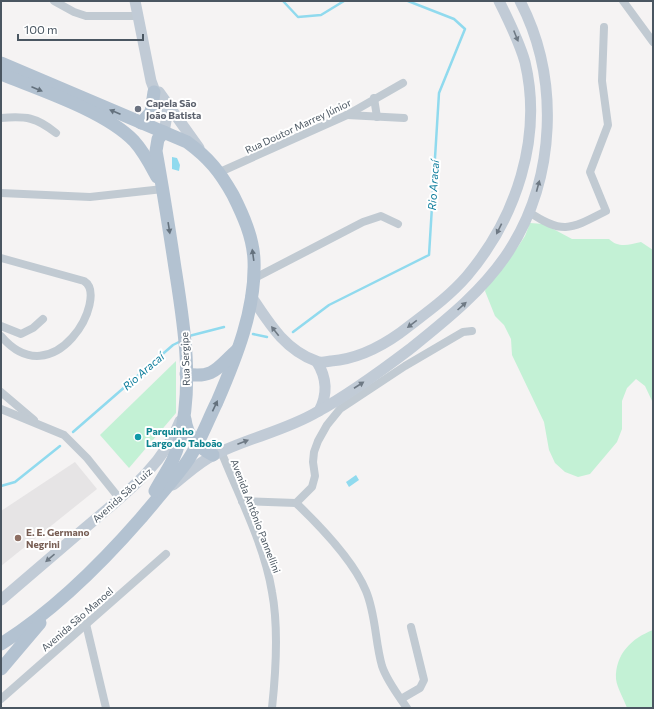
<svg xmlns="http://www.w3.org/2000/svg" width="654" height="709" font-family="Commissioner,sans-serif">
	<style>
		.education { fill: #e6e4e5 }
		.green { fill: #c3f1d5 }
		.water { fill: #90daee }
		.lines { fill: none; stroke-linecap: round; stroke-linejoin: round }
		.stream { stroke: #90daee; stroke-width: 2.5 }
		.minor { stroke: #c1cad2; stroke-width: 8 }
		.secondary { stroke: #c1cbd6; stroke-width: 11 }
		.primary { stroke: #b3c2d1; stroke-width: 13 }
		.oneway { fill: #6e7984 }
		.oneway2 { fill: #64717d }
		.worship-dot { fill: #6b7280; stroke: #fff; stroke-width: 1.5 }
		.culture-dot { fill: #0f9aa8; stroke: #fff; stroke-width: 1.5 }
		.education-dot { fill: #8d6e63; stroke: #fff; stroke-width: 1.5 }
		.labels { text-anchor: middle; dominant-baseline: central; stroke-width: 4; stroke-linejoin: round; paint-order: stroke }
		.worship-label { font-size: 10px; font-weight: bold; fill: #5b616d; stroke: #fff; text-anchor: start }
		.street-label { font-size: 10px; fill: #4a5661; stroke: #fff }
		.culture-label { font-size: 10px; font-weight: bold; fill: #0d838f; stroke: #fff; text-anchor: start }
		.education-label { font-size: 10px; font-weight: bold; fill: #785e54; stroke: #fff; text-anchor: start }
		.water-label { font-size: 11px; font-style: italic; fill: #0c7c9b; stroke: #fff }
	</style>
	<rect width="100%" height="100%" fill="#f5f3f3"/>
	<path class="education" d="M75 462 97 489 1 566V511Z"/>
	<g class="green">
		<path d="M530 223 544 224 572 239H609C618 248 629 245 641 242L653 250V403L645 386 636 379 627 388 622 401V429L617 442 590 474 578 477 565 472 555 463 549 450 544 422 512 355 511 339 504 325 495 316 485 291 490 277 507 256 517 248 525 236Z"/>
		<path d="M176 361V413L129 468 100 435Z"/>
		<path d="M653 630V708H627C624 699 617 688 616 679 615 654 632 638 653 630Z"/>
	</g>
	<g class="water">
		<path d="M172 157 177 158 180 165 179 171 172 169Z"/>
		<path d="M356 475 359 480 349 487 346 482Z"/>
	</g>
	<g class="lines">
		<g class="stream">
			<path d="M283 1 298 17 321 15 344 1"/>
			<path d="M293 332 329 305 429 255 439 93 465 29 454 19 408 1"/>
			<path d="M253 334 267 337"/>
			<path d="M189 336 224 327"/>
			<path d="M73 432 173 345 181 341"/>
			<path d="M1 486 15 482 60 446"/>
		</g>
		<g class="minor">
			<path d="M54 1 74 12 86 16H138"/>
			<path d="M623 1 653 42"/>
			<path d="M374 98 377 117"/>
			<path d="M347 115 404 118"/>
			<path d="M1 118C26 116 36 117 56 133"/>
			<path d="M220 172 347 115 403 83"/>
			<path d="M1 193 90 197 163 189"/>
			<path d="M529 212C563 235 571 229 606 211L590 172 608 125 602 81 604 27"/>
			<path d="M1 258 84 281C110 297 54 398 1 336"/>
			<path d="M253 279 363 222 381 216 398 224"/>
			<path d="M1 326 21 334 33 328 43 319"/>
			<path d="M1 392 34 420"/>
			<path d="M1 409 64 435 87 458 119 498"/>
			<path d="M221 451C239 497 264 543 272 592 279 629 276 671 272 708"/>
			<path d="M242 501 296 503C319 525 354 562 366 591 376 615 375 642 382 666 387 681 398 695 407 708"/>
			<path d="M296 503 312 487 315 476 313 462 314 452 318 441 327 425 340 409 405 366 463 332 472 331"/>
			<path d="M86 624 106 708"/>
			<path d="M1 699 166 554"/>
			<path d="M401 699 420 688 424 680 411 627"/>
		</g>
		<g class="secondary">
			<path d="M135 1 151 81 166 121 164 132"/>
			<path d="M159 92 199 148"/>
			<path d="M251 296C269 323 284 349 316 361 320 363 326 362 331 361 357 359 379 348 400 333 423 315 447 299 467 276 516 218 543 138 525 62 519 41 509 21 499 1"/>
			<path d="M317 362C327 378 328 394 319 411"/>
			<path d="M173 485C186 475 199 462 214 455 247 438 285 431 317 412 350 394 381 371 410 349 446 320 483 291 509 251 556 178 560 78 520 1"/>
			<path d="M1 600C29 576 57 552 85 528 121 497 163 467 180 421"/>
		</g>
		<g class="primary">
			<path d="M1 63 187 142C209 158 220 172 233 195 243 215 253 237 254 260 256 309 236 358 217 402 207 422 199 445 186 463 172 482 156 500 141 518 100 565 54 611 1 644"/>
			<path d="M1 74C40 90 105 111 134 141 144 152 150 164 157 177"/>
			<path d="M141 123 151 112 154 92"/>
			<path d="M186 374C214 379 218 367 237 350"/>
			<path d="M185 419C187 437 198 447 213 455"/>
			<path d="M155 491C164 474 175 461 179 442 194 385 184 325 175 268 169 228 163 190 156 151L158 139 164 132"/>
			<path d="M1 669 40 623"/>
		</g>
	</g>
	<defs><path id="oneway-solid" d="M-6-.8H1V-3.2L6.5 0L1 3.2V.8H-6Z"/></defs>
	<g class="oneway">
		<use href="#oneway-solid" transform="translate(516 36) rotate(68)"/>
		<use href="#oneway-solid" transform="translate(538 186) rotate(-75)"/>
		<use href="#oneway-solid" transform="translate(499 229) rotate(116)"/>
		<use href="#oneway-solid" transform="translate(462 306) rotate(-42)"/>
		<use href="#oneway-solid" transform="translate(412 324) rotate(143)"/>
		<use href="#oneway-solid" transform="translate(275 331) rotate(-128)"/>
		<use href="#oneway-solid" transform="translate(359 385) rotate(-33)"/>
		<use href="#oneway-solid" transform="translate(243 442) rotate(-21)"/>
		<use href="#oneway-solid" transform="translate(50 558) rotate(139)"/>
	</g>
	<g class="oneway2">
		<use href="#oneway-solid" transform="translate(37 89) rotate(23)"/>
		<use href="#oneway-solid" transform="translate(115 112) rotate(-157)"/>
		<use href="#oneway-solid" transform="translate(169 228) rotate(81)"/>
		<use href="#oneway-solid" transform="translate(253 255) rotate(-98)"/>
		<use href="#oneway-solid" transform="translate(215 406) rotate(-65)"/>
	</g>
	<circle class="worship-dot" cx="138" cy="109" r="4"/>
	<circle class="culture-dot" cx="138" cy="437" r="4"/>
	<circle class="education-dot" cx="18" cy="538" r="4"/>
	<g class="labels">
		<g class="worship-label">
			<text x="146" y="103">Capela São<tspan x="146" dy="12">João Batista</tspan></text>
		</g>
		<g class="street-label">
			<text transform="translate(298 126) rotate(-25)">Rua Doutor Marrey Júnior</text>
			<text transform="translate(185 359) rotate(-92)">Rua Sergipe</text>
			<text transform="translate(122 495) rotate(-42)">Avenida São Luiz</text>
			<text transform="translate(256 516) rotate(69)">Avenida Antônio Pannellini</text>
			<text transform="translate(77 619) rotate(-41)">Avenida São Manoel</text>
		</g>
		<g class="culture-label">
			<text x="146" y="431">Parquinho<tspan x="146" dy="12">Largo do Taboão</tspan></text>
		</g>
		<g class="education-label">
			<text x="26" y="532">E. E. Germano<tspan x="26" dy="12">Negrini</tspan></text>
		</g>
		<g class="water-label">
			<text transform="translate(433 185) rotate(-86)">Rio Aracaí</text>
			<text transform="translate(143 371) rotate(-41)">Rio Aracaí</text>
		</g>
	</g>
	<rect width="654" height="709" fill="none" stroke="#4a5661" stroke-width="4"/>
	<path d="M18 34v6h125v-6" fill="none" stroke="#4a5661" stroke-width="2"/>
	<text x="24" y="34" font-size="12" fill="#4a5661" stroke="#ffffff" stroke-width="3" paint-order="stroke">100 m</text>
</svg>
